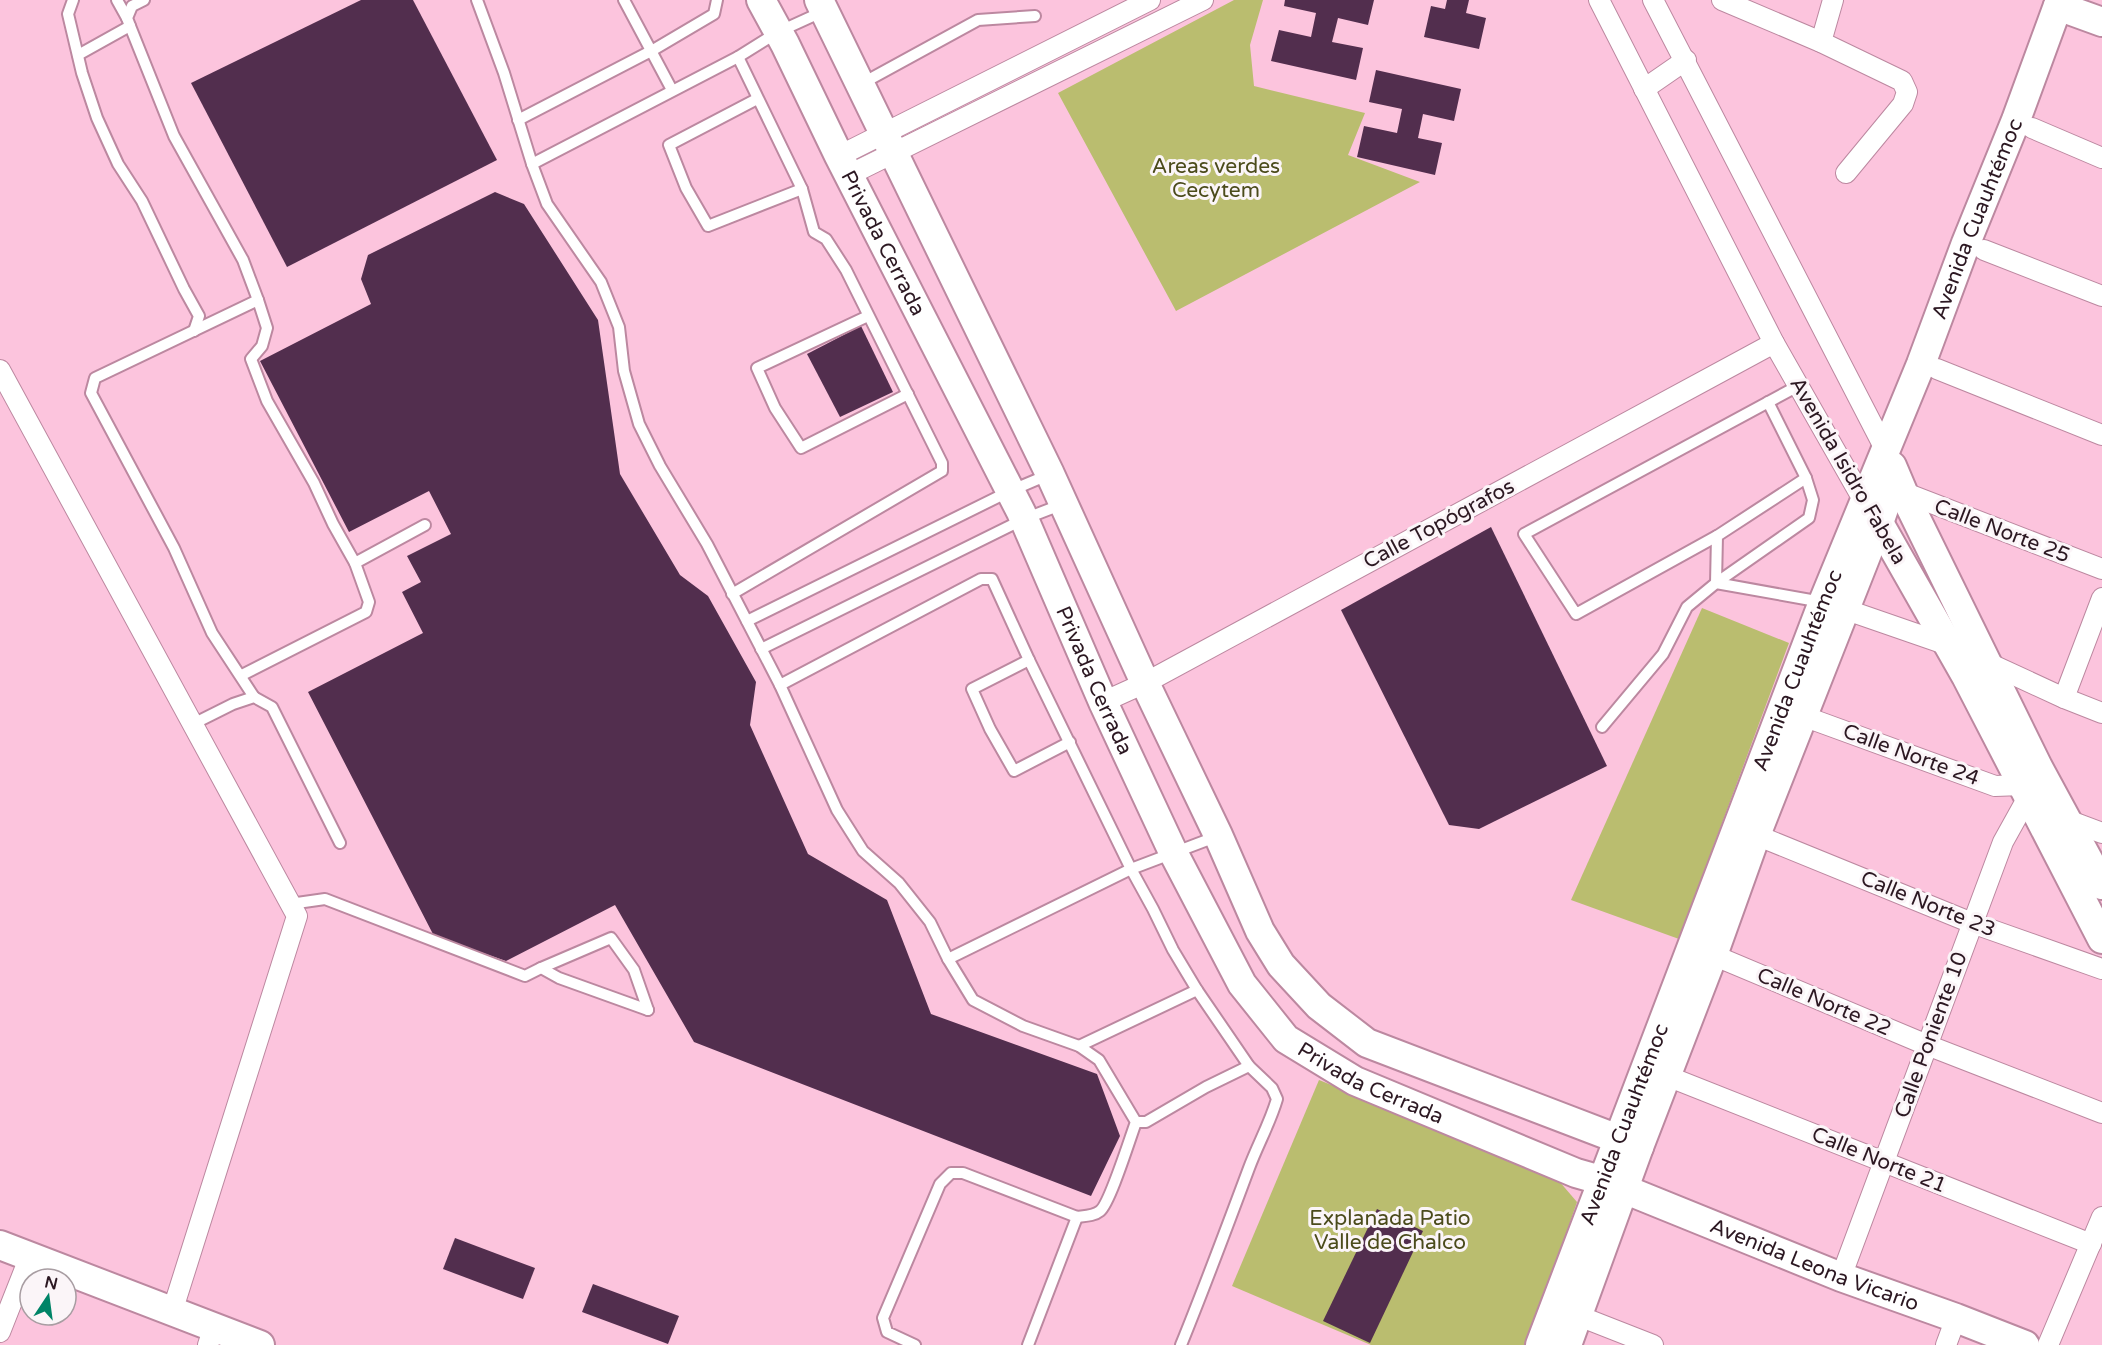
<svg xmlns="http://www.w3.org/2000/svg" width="2102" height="1345" font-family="'Varela Round',sans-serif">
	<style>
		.green { fill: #babd6f }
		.building { fill: #522e4e }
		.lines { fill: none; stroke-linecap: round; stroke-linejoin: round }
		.lane-casing { stroke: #bc88a0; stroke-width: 14 }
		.street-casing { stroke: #bc88a0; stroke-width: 22 }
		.secondary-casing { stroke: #bc88a0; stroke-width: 32 }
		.lane { stroke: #fff; stroke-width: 10 }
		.street { stroke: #fff; stroke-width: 20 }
		.secondary { stroke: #fff; stroke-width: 28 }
		.labels { text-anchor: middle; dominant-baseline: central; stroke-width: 6; stroke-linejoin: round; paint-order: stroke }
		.park-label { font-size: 21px; fill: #4b4b1b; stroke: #fbf5f8 }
		.street-label { font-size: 21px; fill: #2c1822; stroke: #fbf5f8 }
	</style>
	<rect width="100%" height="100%" fill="#fcc4dd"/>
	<g class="green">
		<path d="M1234 0H1263L1250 45 1254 86 1365 113 1348 155 1420 182 1176 311 1058 93Z"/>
		<path d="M1702 608 1789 643 1679 939 1571 900Z"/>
		<path d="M1319 1080 1553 1174 1577 1202 1528 1345H1371L1232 1286Z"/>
	</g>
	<g class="building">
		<path d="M361 0H413L497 160 287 267 191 83Z"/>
		<path d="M1285 0H1374L1368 25 1338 18 1332 42 1363 48 1356 80 1271 61 1279 30 1311 37 1316 13 1284 6Z"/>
		<path d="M1447 0H1469L1466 13 1486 18 1479 49 1424 37 1431 6 1445 9Z"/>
		<path d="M1376 70 1461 89 1454 121 1423 114 1418 138 1442 143 1435 175 1357 157 1364 126 1397 133 1402 109 1369 102Z"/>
		<path d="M495 192 524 204 598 320 620 474 680 575 708 596 756 682 750 725 808 854 887 900 931 1014 1097 1074 1120 1136 1091 1196 694 1042 615 905 506 961 434 936 308 692 423 633 402 592 421 582 407 556 451 534 429 491 349 532 260 361 371 304 361 279 368 255Z"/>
		<path d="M861 326 893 392 840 417 807 354Z"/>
		<path d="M1491 527 1607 766 1479 829 1449 825 1341 610Z"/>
		<path d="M1377 1209 1423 1231 1370 1343 1323 1321Z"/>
		<path d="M455 1238 535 1268 523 1299 443 1269Z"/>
		<path d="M593 1284 679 1316 668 1344 582 1312Z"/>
	</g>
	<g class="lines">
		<g class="lane-casing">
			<g id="lane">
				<path d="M73 0 68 14 82 73 97 118 118 164 142 201 184 289 199 316 194 331"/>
				<path d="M117 0 127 18"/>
				<path d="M144 0 132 6 127 18 130 26 174 136 243 260 258 300 267 328 262 346 251 359 267 401 314 483 333 524 355 563 369 602 366 612 242 675"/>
				<path d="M477 0 504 73 532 164 547 204 601 282 619 327 624 371 639 424 660 466 707 544 780 685 837 810 863 851 899 883 930 922 948 959 973 1000 1023 1026 1079 1046 1099 1060 1136 1122C1130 1138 1110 1203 1100 1211 1094 1216 1085 1216 1077 1217L963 1173H951L940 1184 883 1318 887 1332 915 1345"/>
				<path d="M624 0 672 90"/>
				<path d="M78 55 130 26"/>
				<path d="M861 84 978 20 1035 16"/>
				<path d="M757 99 669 145 686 188 708 226 802 189"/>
				<path d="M518 120 653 50 714 14 717 0"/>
				<path d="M532 164 738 57 778 32 824 11"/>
				<path d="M868 316 757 368 775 408 801 448 908 394"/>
				<path d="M1717 536 1576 614 1524 534 1798 386"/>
				<path d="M355 563 425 525"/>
				<path d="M1716 583 1717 536 1806 478"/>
				<path d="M1716 583 1822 602"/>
				<path d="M732 594 942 471V463L846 270 826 239 814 232 802 189 738 57"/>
				<path d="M747 621 1010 491 1050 474"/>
				<path d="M761 649 1024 519 1063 504"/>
				<path d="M1029 660 972 689 990 729 1014 771 1070 742"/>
				<path d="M780 685 981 579H992L1029 660 1131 869 1153 909 1173 950 1197 990 1249 1066 1272 1088 1277 1099C1270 1123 1258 1144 1249 1168 1227 1227 1205 1286 1181 1345"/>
				<path d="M254 697 212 633 174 548 91 393 95 378 258 300"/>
				<path d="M193 724 233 704 254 697 272 707 340 843"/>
				<path d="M1602 727 1663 654 1687 607 1716 583 1809 518 1813 500 1806 478 1768 402"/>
				<path d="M290 904 325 899 525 976 541 968 559 978 648 1010"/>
				<path d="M948 959 1131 869 1218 836"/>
				<path d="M541 968 611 938 634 970 648 1010"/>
				<path d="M1079 1046 1197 990"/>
				<path d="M1136 1122H1146L1206 1087 1249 1066"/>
				<path d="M1028 1345 1077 1217"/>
			</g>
		</g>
		<g class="street-casing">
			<g id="street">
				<path d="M1599 0 1774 343 1865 503"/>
				<path d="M1653 0 1886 451"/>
				<path d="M1722 0 1821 42 1902 81 1907 92 1903 104 1846 173"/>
				<path d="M1821 42 1833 0"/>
				<path d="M1644 89 1686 60"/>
				<path d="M2032 128 2102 158"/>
				<path d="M839 156 1150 0"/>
				<path d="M849 175 1203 0"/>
				<path d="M1984 250 2102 296"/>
				<path d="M1937 369 2102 435"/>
				<path d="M0 370 297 916 172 1312"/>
				<path d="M1903 492 2102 569"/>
				<path d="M1844 609 1951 646"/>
				<path d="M1984 661 2064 698 2102 713"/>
				<path d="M2064 698 2102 598"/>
				<path d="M1103 702 1145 683 1774 343"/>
				<path d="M1803 716 1995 786 2022 785"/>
				<path d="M2065 819 2102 833"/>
				<path d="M1756 835 1972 923 2102 969"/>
				<path d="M1713 955 1927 1045 2102 1113"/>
				<path d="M1667 1076 2091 1244"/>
				<path d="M1841 1277 2003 842 2028 797"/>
				<path d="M1579 1316 1653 1345"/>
				<path d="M0 1332 30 1256"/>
				<path d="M208 1345 214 1327"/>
				<path d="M1946 1345 1956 1318"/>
				<path d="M2048 1345 2102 1217"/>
			</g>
		</g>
		<g class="secondary-casing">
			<g id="secondary">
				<path id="s1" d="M761 0 785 44 839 156 1021 512 1103 702 1173 852 1242 984 1286 1039 1355 1081 1576 1173 1604 1181 1841 1277 1956 1318 2025 1345"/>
				<path d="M819 0 1050 474 1145 683 1218 835 1260 931 1281 965 1319 1006 1367 1043 1639 1147"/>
				<path d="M2058 6 2102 22"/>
				<path d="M1892 466 1903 492 2038 767 2102 885"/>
				<path d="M1871 512 1879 523 1966 676 2102 939"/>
				<path d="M0 1245 260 1345"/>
				<path id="s2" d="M1540 1345 1823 602 1921 364 1966 243 2016 120 2060 0"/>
				<path d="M1567 1345 1639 1147 1713 955 1756 835 1879 523 1895 477"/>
			</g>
		</g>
		<use href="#lane" class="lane"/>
		<use href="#street" class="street"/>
		<use href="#secondary" class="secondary"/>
	</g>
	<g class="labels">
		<g class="park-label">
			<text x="1216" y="166">Areas verdes<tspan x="1216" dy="24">Cecytem</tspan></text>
			<text x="1390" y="1218">Explanada Patio<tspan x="1390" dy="24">Valle de Chalco</tspan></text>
		</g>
		<g class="street-label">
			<text stroke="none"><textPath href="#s2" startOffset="1208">Avenida Cuauhtémoc</textPath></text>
			<text stroke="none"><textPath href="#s1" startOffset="272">Privada Cerrada</textPath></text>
			<text transform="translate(1848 471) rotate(60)">Avenida Isidro Fabela</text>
			<text transform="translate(1439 524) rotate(-28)">Calle Topógrafos</text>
			<text transform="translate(2002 531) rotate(21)">Calle Norte 25</text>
			<text stroke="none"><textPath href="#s2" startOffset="722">Avenida Cuauhtémoc</textPath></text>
			<text stroke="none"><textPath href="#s1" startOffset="758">Privada Cerrada</textPath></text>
			<text transform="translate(1911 755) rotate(20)">Calle Norte 24</text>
			<text transform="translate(1928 904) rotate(22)">Calle Norte 23</text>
			<text transform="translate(1824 1002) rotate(23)">Calle Norte 22</text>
			<text transform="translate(1931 1035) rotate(-70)">Calle Poniente 10</text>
			<text stroke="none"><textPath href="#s1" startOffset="1262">Privada Cerrada</textPath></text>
			<text stroke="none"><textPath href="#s2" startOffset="236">Avenida Cuauhtémoc</textPath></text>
			<text transform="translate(1879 1160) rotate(22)">Calle Norte 21</text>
			<text stroke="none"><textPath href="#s1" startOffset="1742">Avenida Leona Vicario</textPath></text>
		</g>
	</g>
	<g transform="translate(48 1297) rotate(13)"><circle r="28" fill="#fbf5f8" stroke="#a89da2" stroke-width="1.5"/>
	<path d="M0-4.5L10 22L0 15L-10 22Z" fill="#008467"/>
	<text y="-9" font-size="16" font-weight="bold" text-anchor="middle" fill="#2c1822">N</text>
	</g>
</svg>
